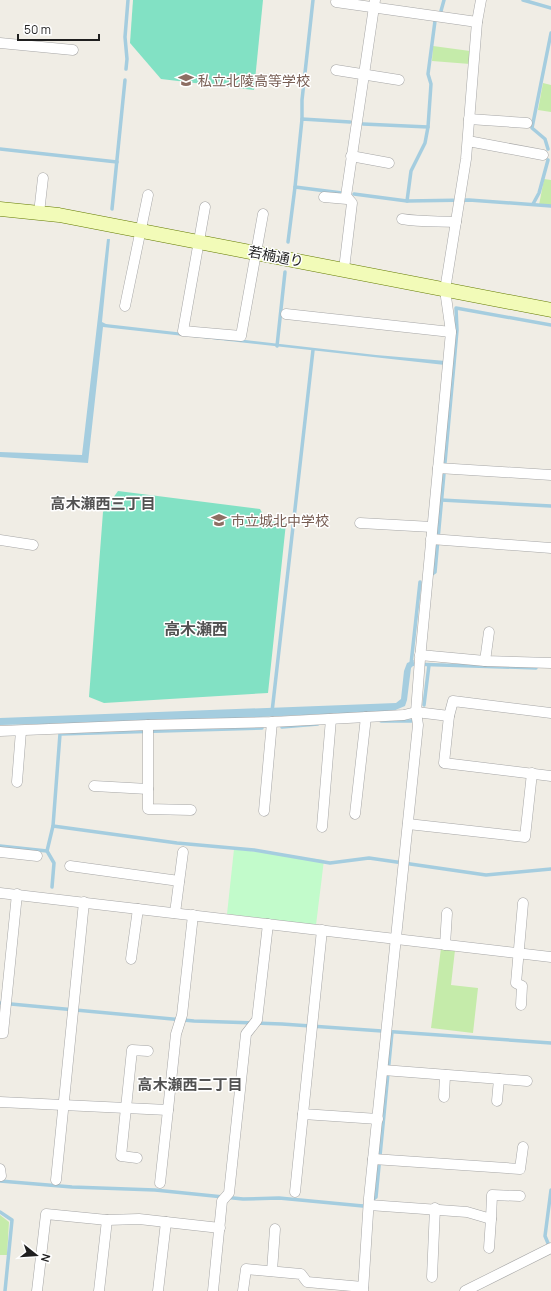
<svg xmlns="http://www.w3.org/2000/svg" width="551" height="1291" font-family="Manrope,'Noto Sans JP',sans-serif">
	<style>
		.grass { fill: #c5ebaa }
		.park { fill: #c2fbcb }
		.pitch { fill: #82e1c4 }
		.water { fill: #a5cddf }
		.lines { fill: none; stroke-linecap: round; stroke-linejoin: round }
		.stream { stroke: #a5cddf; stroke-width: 3.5 }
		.street-casing { stroke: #a6a6a6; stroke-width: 11 }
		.secondary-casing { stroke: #637a02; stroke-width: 15 }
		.street { stroke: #fff; stroke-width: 10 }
		.secondary { stroke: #f2fbb8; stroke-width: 14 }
		.labels { text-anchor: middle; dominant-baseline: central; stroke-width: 3; stroke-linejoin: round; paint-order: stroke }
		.education-label { font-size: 14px; fill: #785e54; stroke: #fff; text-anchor: start }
		.street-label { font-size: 14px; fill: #1f1f1f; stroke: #fff }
		.neighbourhood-label { font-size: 15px; font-weight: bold; fill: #525252; stroke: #fff }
		.quarter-label { font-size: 16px; font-weight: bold; fill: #525252; stroke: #fff }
	</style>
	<rect width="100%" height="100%" fill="#f0ede5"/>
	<g class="grass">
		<path d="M433 46 470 51V64L432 61Z"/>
		<path d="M543 83 551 85V112L538 110Z"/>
		<path d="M544 179 551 180V207L539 205Z"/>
		<path d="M441 948 455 950 451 985 478 988 473 1033 431 1028Z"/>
		<path d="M0 1215 9 1222 7 1255H0Z"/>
	</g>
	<path class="park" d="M234 849 324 860 316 925 227 914Z"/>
	<g class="pitch">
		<path d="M133 0H263L254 90 161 79 130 43Z"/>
		<path d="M118 491 260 509 267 521 286 523 268 693 104 703 89 697 103 512Z"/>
	</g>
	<g class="water">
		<path d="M107 239H110L102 322 106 324 376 355 446 361 445 365 103 327 88 463 0 457V452L82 455Z"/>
		<path d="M414 660 413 666 411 668 407 700 405 706 393 711 172 721 0 725V718L396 703 401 699 404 671 407 663Z"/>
	</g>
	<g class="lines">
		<g class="stream">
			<path d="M523 0 551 8"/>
			<path d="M441 11 444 0"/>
			<path d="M126 69 127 59 125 37 128 0"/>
			<path d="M302 119V100L313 0"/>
			<path d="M363 124 428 127"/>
			<path d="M0 149 117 162"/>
			<path d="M548 149 545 139 532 128 551 33"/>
			<path d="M295 187 302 119 350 122"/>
			<path d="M354 194 407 201 469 200 551 206"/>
			<path d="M407 201 411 171 425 143 428 127 431 84 428 74 435 21"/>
			<path d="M533 204 539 193 548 160"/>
			<path d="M112 209 125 80"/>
			<path d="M288 242 295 187 342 193"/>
			<path d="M277 346 285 272"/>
			<path d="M441 500 551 506"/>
			<path d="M432 574 435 572 454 364 457 330 456 308 551 325"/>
			<path d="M411 664 420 582"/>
			<path d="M409 667 411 664 536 668"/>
			<path d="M424 705 429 665"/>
			<path d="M272 712 313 350"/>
			<path d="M381 721H414"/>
			<path d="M282 727 318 724"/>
			<path d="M53 826 177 843 254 850 330 863 369 858 486 875 551 869"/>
			<path d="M0 846 47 851"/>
			<path d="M52 887 54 863 47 851 53 826 60 734 262 728"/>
			<path d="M0 1003 194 1021 282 1024 551 1043"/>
			<path d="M0 1181 72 1187 155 1190 243 1199 279 1198 363 1206 376 1197 392 1032"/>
			<path d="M0 1212 12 1220 5 1291"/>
			<path d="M550 1248 545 1236 551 1190"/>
		</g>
		<g class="street-casing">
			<g id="street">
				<path d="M336 2 477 22"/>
				<path d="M0 43 73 50"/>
				<path d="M336 70 399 80"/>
				<path d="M469 119 527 123"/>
				<path d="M468 141 543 155"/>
				<path d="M351 156 389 163"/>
				<path d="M324 197 347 199"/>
				<path d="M205 207 183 331 241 336 263 214"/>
				<path d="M39 213 43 178"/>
				<path d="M402 219C420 222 438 221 456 222"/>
				<path d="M344 269 352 203 346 196 375 0"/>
				<path d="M125 306 148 195"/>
				<path d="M286 314 451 332"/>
				<path d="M438 468 551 475"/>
				<path d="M360 523 432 527"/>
				<path d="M431 539 551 548"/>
				<path d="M0 540 33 545"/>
				<path d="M420 655 485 661 551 663"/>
				<path d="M485 661 489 632"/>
				<path d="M449 716 453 701 551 713"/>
				<path d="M148 725V809L191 810"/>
				<path d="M0 731 148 725 272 722 404 715 416 712 449 716 444 763 551 776"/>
				<path d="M17 782 21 731"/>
				<path d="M94 786 148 789"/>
				<path d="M264 811 272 722"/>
				<path d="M355 814 366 717"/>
				<path d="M408 824 525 837 532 773"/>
				<path d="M322 827 331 719"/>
				<path d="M0 852 37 856"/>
				<path d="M70 866 179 881"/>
				<path d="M0 893 551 957"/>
				<path d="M175 913 183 852"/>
				<path d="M322 930 303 1114 378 1119"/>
				<path d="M445 945 447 913"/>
				<path d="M131 959 138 909"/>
				<path d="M521 1005 522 986 516 983 523 903"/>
				<path d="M0 1033H3L17 894"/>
				<path d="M383 1070 527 1081"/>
				<path d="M444 1097 445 1075"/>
				<path d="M497 1101 499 1079"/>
				<path d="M0 1102 168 1110 176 1034 182 1015 193 915"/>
				<path d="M137 1158 121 1156 132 1050 148 1051"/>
				<path d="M373 1159 520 1169 523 1147"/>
				<path d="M0 1169 1 1176"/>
				<path d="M56 1180 84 902"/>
				<path d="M160 1183 168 1110"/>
				<path d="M295 1192 303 1114"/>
				<path d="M369 1205 467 1212 491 1219 492 1195 520 1196"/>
				<path d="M489 1248 491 1219"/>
				<path d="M272 1271 275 1229"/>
				<path d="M432 1277 435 1208"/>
				<path d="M37 1291 46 1214 107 1220 139 1219 220 1228"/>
				<path d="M99 1291 107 1220"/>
				<path d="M158 1291 166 1222"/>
				<path d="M213 1291 222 1201 229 1193 246 1034 257 1020 268 924"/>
				<path d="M243 1291 246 1269 301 1274 307 1282 363 1287"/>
				<path d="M363 1291 369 1198 418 725 416 712 420 659 451 332 445 290 466 159 477 22 481 0"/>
				<path d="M465 1291 551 1248"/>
			</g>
		</g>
		<g class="secondary-casing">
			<path id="secondary" d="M0 209 59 215 551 310"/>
		</g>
		<use href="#street" class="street"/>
		<use href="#secondary" class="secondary"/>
	</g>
	<defs>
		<g id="school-bare" transform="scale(1.2)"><path d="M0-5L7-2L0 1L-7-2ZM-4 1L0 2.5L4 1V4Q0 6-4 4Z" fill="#8d6e63" stroke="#fff" stroke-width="2.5" paint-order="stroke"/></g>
	</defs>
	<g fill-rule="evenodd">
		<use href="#school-bare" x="186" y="80"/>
		<use href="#school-bare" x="219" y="520"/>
	</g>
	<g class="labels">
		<g class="education-label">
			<text x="198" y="80">私立北陵高等学校</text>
			<text x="231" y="520">市立城北中学校</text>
		</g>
		<g class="street-label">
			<text transform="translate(276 256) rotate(11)">若楠通り</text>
		</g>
		<g class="neighbourhood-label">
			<text x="103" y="503">高木瀬西三丁目</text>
			<text x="190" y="1084">高木瀬西二丁目</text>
		</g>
		<g class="quarter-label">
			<text x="196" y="629">高木瀬西</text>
		</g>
	</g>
	<g transform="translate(36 1255) rotate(107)" stroke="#ffffff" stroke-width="3" paint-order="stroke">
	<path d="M0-3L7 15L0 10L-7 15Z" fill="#1f1f1f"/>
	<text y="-6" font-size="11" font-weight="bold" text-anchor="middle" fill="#1f1f1f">N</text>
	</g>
	<path d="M18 34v6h81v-6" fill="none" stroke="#1f1f1f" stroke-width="2"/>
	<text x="24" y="34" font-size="12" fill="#1f1f1f" stroke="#ffffff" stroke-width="3" paint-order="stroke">50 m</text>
</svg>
